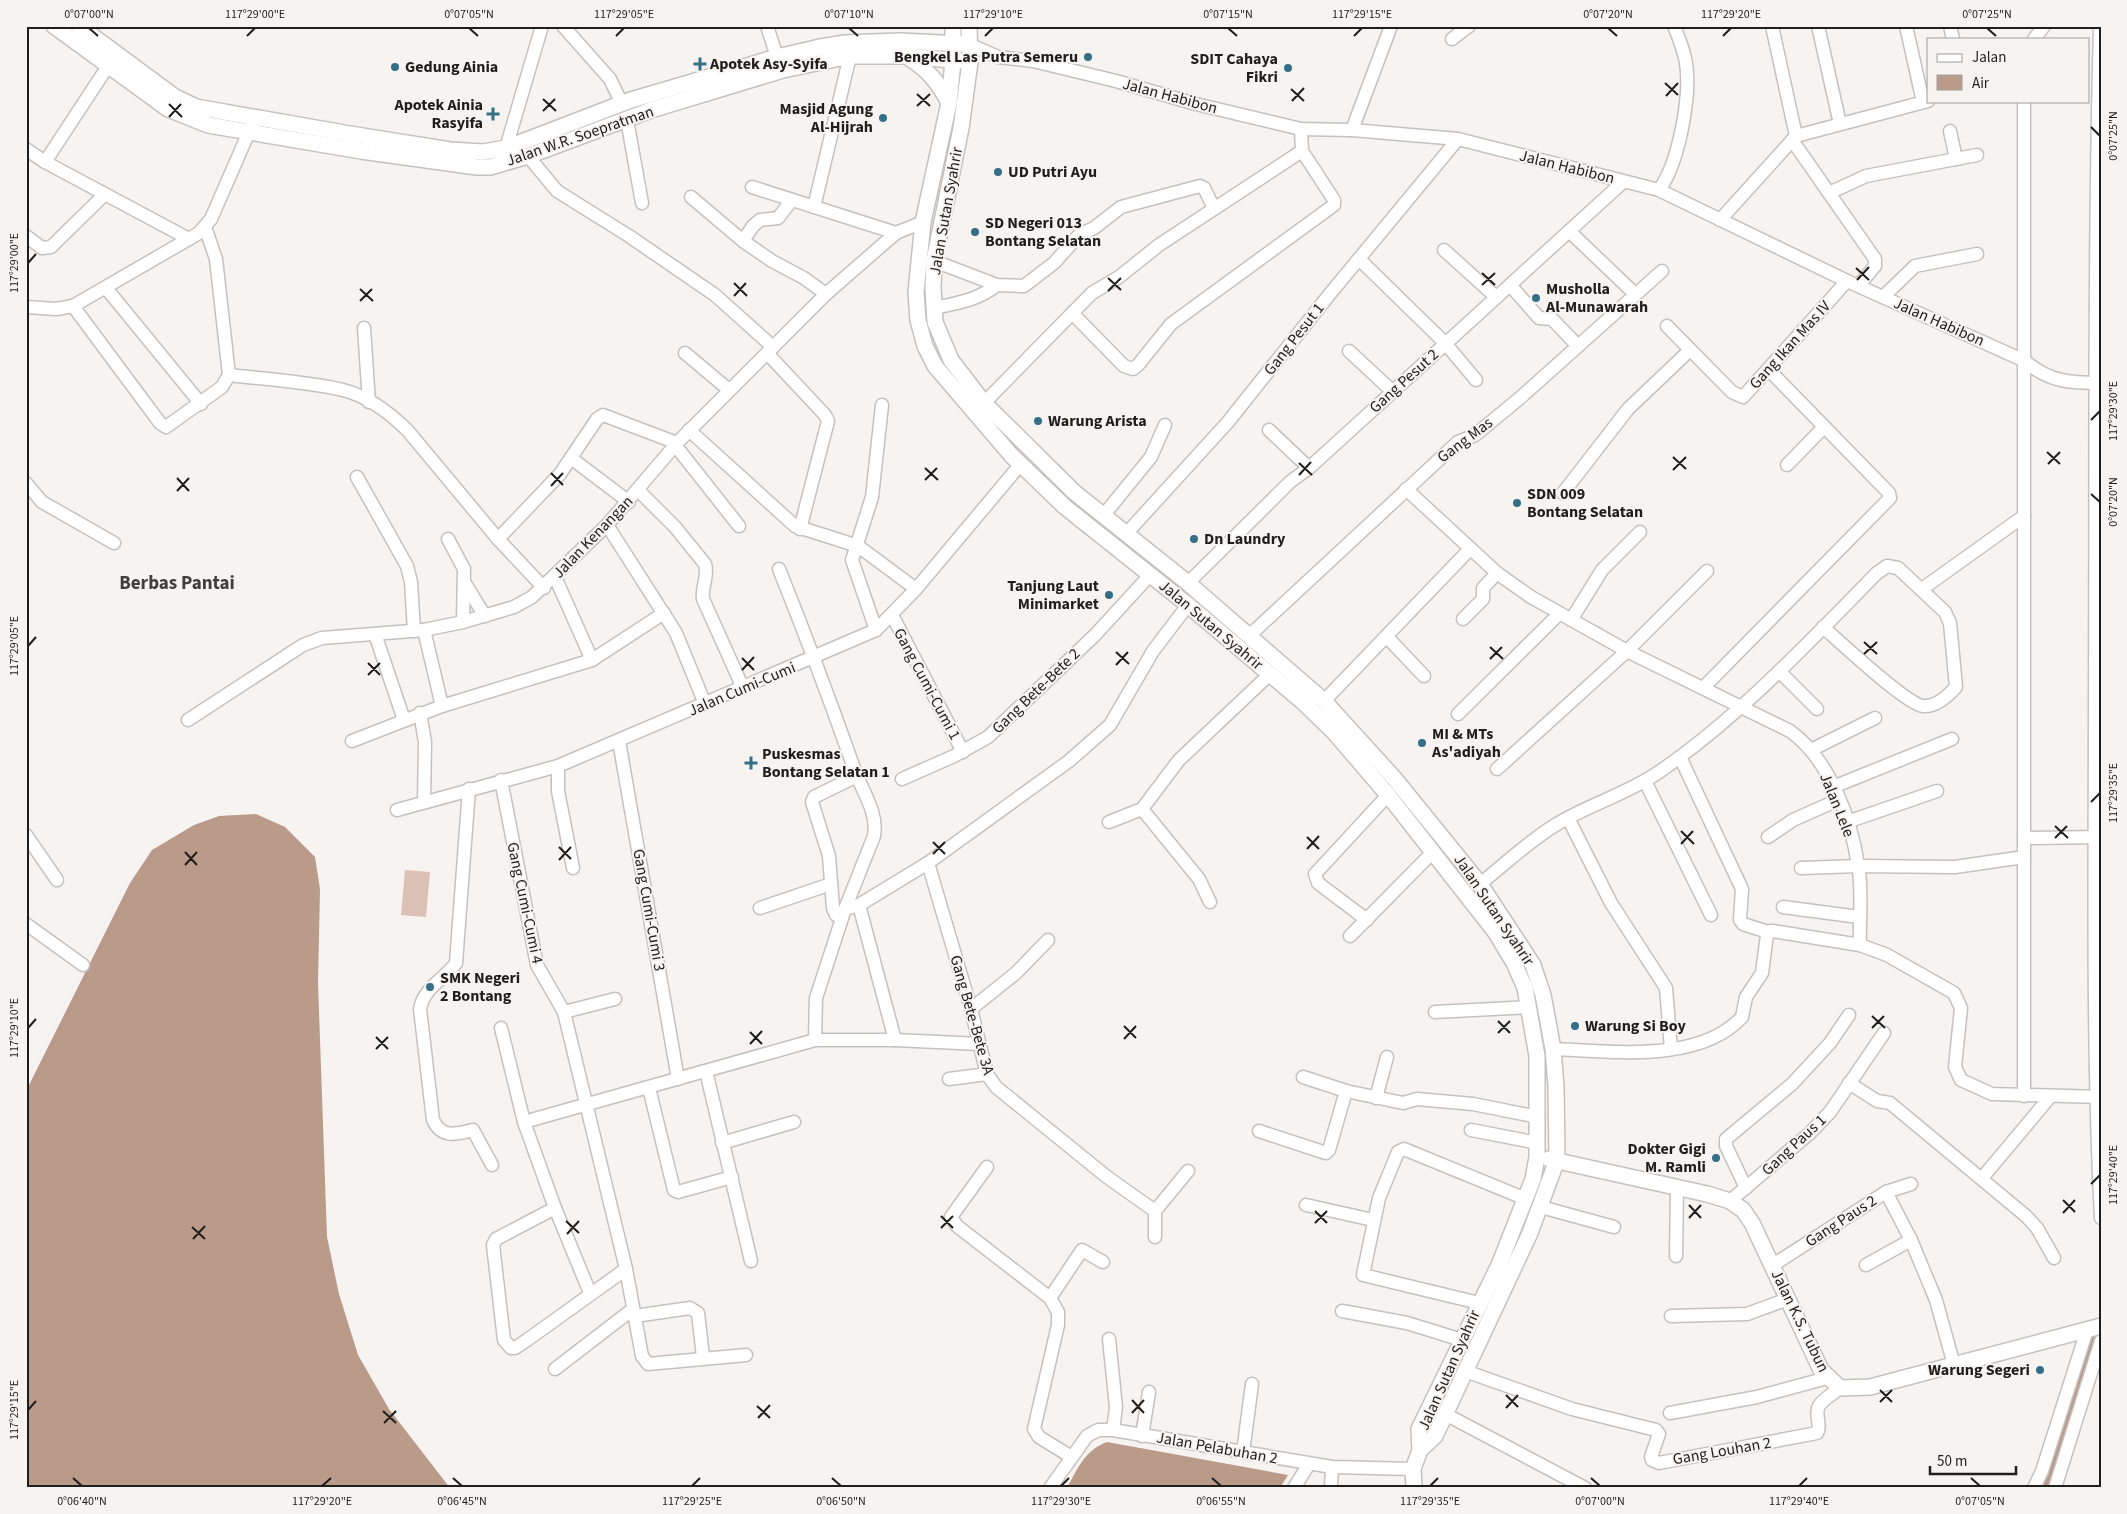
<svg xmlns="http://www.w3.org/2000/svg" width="2127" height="1514" font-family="'Source Sans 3',sans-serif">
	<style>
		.green { fill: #dac1b4 }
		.water { fill: #ba9b8a }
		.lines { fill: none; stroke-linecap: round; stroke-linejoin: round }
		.river { stroke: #ba9b8a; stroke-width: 20 }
		.minor-casing { stroke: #c5c1bf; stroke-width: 15 }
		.tertiary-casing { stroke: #c5c1bf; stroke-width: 18 }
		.minor { stroke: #fff; stroke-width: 12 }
		.tertiary { stroke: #fff; stroke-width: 15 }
		.ticks { fill: none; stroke: #1f1e1d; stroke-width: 2 }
		.poi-dot { fill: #346e87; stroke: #f6f3f1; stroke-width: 2 }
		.labels { text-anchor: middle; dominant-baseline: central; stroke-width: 4; stroke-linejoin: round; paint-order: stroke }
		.poi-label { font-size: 16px; font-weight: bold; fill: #1f1e1d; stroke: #f6f3f1; text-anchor: start }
		.street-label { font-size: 16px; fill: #1f1e1d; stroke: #f6f3f1 }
		.quarter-label { font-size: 19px; font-weight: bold; fill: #413e3d; stroke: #f6f3f1 }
		.neatline { fill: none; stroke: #1f1e1d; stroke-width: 2 }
		.ticks-label { font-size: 12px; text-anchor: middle; fill: #1f1e1d }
	</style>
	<rect width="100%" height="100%" fill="#f6f3f1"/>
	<path class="green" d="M405 870 430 872 426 917 401 915Z"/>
	<g class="water">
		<path d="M256 814 285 827 315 857 320 889 318 983 327 1237 339 1294 358 1355 389 1409 450 1488H26V1091L130 883 152 850 194 825 219 816Z"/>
		<path d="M1107 1442 1288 1475 1280 1488H1067C1078 1468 1085 1450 1107 1442Z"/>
	</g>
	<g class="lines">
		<path class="river" d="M2045 1488 2052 1472 2091 1345"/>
		<g class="minor-casing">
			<g id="minor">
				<path d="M563 26 610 79 622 104"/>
				<path d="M767 26 777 57"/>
				<path d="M1772 26 1796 136"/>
				<path d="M1818 26 1840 124"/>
				<path d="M1906 26 1923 102"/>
				<path d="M1950 26 1953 39"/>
				<path d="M2100 26C2094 248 2096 469 2095 691 2095 867 2092 1042 2101 1218"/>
				<path d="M1452 39 1469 26"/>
				<path d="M2034 39 2044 26"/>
				<path d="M971 45 998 57 1033 61 1116 81 1196 104 1301 129 1352 130 1458 139 1659 190 1847 281 2025 361C2049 382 2070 383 2101 383"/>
				<path d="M2024 101V1096"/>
				<path d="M627 120 642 203"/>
				<path d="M1352 130 1391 26"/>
				<path d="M1950 131 1956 159"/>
				<path d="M1792 140 1875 259V266L1859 285"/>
				<path d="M506 148 542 26"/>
				<path d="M26 149 45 162 189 239"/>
				<path d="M528 156 557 191 629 236 715 295 773 347"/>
				<path d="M45 162 108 66"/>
				<path d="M752 187 896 233"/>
				<path d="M1659 190C1679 163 1691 96 1686 63 1684 50 1679 38 1674 26"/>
				<path d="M1829 193 1866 176 1977 155"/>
				<path d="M691 197 743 241 772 261 804 278 826 294"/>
				<path d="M814 207 850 56"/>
				<path d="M1720 220 1796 136 1928 101"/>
				<path d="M205 227 216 259 229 375"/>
				<path d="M1569 231 1635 294"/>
				<path d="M26 236 42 248 51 247 105 194"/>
				<path d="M743 241 753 226 760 220 778 218 792 200"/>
				<path d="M1444 250 1496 297"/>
				<path d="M1359 259 1445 343 1476 380"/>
				<path d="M934 261 997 285 1024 286 1054 263 1079 235 1094 228 1121 207 1200 186 1204 188 1214 208"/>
				<path d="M1510 285 1539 318 1552 319 1578 346"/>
				<path d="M106 288 201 404"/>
				<path d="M1883 297 1915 266 1977 254"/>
				<path d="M73 306 160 423 166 427 222 387 229 375C265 379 310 382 343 390 367 396 391 414 408 431L498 539 544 588"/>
				<path d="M26 307 56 309 73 306 199 233 211 219 252 125"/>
				<path d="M934 308C958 303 978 300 997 285"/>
				<path d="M1073 314 1124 366 1133 369 1138 365 1171 324 1334 205V200L1302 151 1301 129"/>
				<path d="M1667 326 1732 392 1743 397 1847 281"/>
				<path d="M364 328 369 402"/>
				<path d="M1349 351 1392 391"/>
				<path d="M685 353 729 390"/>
				<path d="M767 353 825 415 828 421 800 529"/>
				<path d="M984 403 1092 293 1119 277 1159 245 1302 151"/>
				<path d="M689 430 795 526 858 546 916 589"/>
				<path d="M1269 430 1309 468"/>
				<path d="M675 445 739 526"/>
				<path d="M571 458 629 502"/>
				<path d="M1787 465 1824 427"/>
				<path d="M357 477 407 566 411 582 414 631"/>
				<path d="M26 483 42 502 114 543"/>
				<path d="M1406 489 1497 573 1531 597 1627 651 1790 731C1829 759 1851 818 1858 865 1863 890 1859 919 1860 945"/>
				<path d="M638 490 675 527 705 564C709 576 701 587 703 599L743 688"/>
				<path d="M1563 493 1628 409 1690 350"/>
				<path d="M1103 516 1151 457 1165 425"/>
				<path d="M607 525 676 633 705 704"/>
				<path d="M1126 534 1228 422 1329 295 1458 139"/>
				<path d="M448 539 464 569 463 622"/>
				<path d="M498 539 560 474 597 419 603 415 677 443"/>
				<path d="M464 582 485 616"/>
				<path d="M1188 583 1290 482 1309 468 1623 182"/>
				<path d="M1922 589 2024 516"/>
				<path d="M892 615 963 752"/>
				<path d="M1463 619 1483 599V588L1497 573"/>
				<path d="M1571 620 1602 570 1640 532"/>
				<path d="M424 630 442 706"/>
				<path d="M876 630 852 560 872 497 882 405"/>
				<path d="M375 634 404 720"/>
				<path d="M1250 635 1458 442 1475 435 1520 398 1662 271"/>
				<path d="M1387 637 1424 676"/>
				<path d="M592 660 664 613"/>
				<path d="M1780 672 1817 709"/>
				<path d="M1704 687 1890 498 1889 493 1769 370"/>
				<path d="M1324 701 1470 549"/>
				<path d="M420 713 425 742 424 802"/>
				<path d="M1458 714 1559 614"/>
				<path d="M188 720 303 645 322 638 424 630 463 622 514 607 532 597 607 525 677 443 826 294 896 233 923 222"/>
				<path d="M352 741 442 706 592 660 555 577"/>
				<path d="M619 741 678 1079"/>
				<path d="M1811 750 1875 718"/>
				<path d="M1680 757 1742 889 1740 920 1743 924 1768 932"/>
				<path d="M558 766V791L573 868"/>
				<path d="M1497 769 1627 651 1707 571"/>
				<path d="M902 779 954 756 988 737 1095 635 1150 575"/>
				<path d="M501 780 537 965 564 1012 626 1269 527 1340 515 1348H511L504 1340 493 1245 496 1239 555 1208"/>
				<path d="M1645 781 1711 915"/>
				<path d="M1833 787 1952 739"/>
				<path d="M469 789 456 963C444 980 424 987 420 1009L433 1120C442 1139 456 1134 473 1130L492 1165"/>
				<path d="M1142 809 1199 879 1210 902"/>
				<path d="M397 810 558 766 876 630 916 589 1020 465"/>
				<path d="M1568 818 1611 903 1666 988 1671 1049"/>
				<path d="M1109 822 1142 809 1179 760 1270 674"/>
				<path d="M1847 822 1937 791"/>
				<path d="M26 835 57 880"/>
				<path d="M1768 837 1793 820 1838 800"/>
				<path d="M2024 838 2101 837"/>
				<path d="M928 863 971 1009 987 1074 996 1087 1107 1177 1155 1211"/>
				<path d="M1801 868 1859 866 1955 867 2024 857"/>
				<path d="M1480 884C1505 864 1530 840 1557 824 1590 804 1627 794 1659 772 1740 716 1808 643 1877 573L1887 566 1898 568 1945 612 1950 623 1956 687C1948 696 1936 707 1923 706 1906 704 1840 642 1823 627"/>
				<path d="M859 905 895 1040"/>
				<path d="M1783 907 1859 917"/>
				<path d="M760 908 831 884"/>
				<path d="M845 909 859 905 928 863 1069 761 1110 725 1153 651 1188 605"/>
				<path d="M842 918 836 915 833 908 829 856 812 802 814 797 857 776"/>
				<path d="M1367 920 1318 883 1315 874 1388 795"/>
				<path d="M26 924 83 965"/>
				<path d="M1350 936 1433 852"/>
				<path d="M971 1009 1016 973 1048 940"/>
				<path d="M564 1012 615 999"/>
				<path d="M1435 1012 1529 1007"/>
				<path d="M501 1028 524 1122 555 1208 590 1293"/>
				<path d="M815 1040H895L980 1044"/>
				<path d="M1553 1049C1610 1051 1699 1064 1742 1017L1746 997 1762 973 1767 935 1770 931H1773L1860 945 1887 955 1954 993 1961 1008 1955 1067 1961 1080 1992 1094 2101 1097"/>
				<path d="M706 1071 751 1261"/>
				<path d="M1303 1077 1346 1091 1403 1103 1417 1099 1473 1104 1538 1117"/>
				<path d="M949 1079 987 1074"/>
				<path d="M1849 1083 1877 1101 1890 1103 2026 1216 2037 1228 2054 1258"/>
				<path d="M649 1088 674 1190 678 1192 732 1177"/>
				<path d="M1376 1098 1387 1057"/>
				<path d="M524 1122 815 1040 816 998 845 909 874 836C878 812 863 793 855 771 831 703 806 636 779 569"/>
				<path d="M1471 1130 1538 1143"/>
				<path d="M1259 1131 1326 1153 1329 1150 1346 1091"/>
				<path d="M722 1143 794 1122"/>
				<path d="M987 1167 951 1217 957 1226 1050 1298 1058 1312V1325L1034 1429 1039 1437 1070 1456"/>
				<path d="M1982 1178 2050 1097"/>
				<path d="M1746 1188 1726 1146V1139L1792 1084 1830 1043 1849 1015"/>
				<path d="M1886 1192 1911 1240 1936 1300 1954 1365"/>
				<path d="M1730 1201 1810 1133 1830 1112 1884 1033"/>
				<path d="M1306 1205 1373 1220"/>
				<path d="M1541 1207 1614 1227"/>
				<path d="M1155 1237V1211L1188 1171"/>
				<path d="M1676 1256 1677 1188"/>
				<path d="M1773 1265 1886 1192 1911 1184"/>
				<path d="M1866 1265 1911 1240"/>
				<path d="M626 1269 642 1356 648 1364 746 1355"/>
				<path d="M1050 1298 1082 1250 1103 1262"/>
				<path d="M1479 1303 1363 1275 1379 1198 1398 1152 1404 1149 1526 1199"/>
				<path d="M1342 1311 1407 1323 1462 1340"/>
				<path d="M635 1316 690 1308 698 1313 703 1357"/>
				<path d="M1671 1316 1747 1314 1788 1299"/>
				<path d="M1109 1339 1116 1407 1113 1430"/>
				<path d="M555 1369 633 1309"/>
				<path d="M1465 1371 1572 1409 1656 1430 1659 1434 1651 1457 1652 1460 1659 1463 1817 1433C1822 1425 1814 1414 1819 1406 1823 1399 1834 1393 1840 1388"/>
				<path d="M1670 1413 1757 1397 1827 1378"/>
				<path d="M1445 1414 1585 1488"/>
				<path d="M1142 1436 1149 1392"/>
				<path d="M1243 1452 1252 1384"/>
				<path d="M1050 1488 1087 1436 1098 1430H1113L1332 1467 1413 1469"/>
				<path d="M1294 1488 1309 1464"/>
				<path d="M1331 1488 1332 1467"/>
				<path d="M2034 1488 2042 1471 2087 1330"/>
				<path d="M2055 1488 2101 1341"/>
			</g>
		</g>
		<g class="tertiary-casing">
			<g id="tertiary">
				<path d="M54 26 168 109 208 125 361 151 477 167H490L528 156 651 110 783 70 850 56H907L961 61"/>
				<path d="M79 26 175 97 196 107 350 134 450 150 483 152 506 148 631 100 777 57 820 47 845 43 900 41 962 44"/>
				<path d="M953 26V61L949 103 923 222 916 292 918 320 925 346 935 366 1011 455 1065 507 1188 605 1303 702 1333 731 1388 795 1496 933 1514 963 1525 988 1537 1056V1157L1533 1179 1499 1265 1419 1429 1420 1450 1413 1469 1414 1488"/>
				<path d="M969 26 970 62 961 128 934 261 933 288 935 322 951 360 984 403 1074 492 1188 583 1324 701 1394 778 1480 884 1533 965 1543 995 1553 1049 1556 1085 1557 1160 1530 1233 1435 1436 1420 1450"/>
				<path d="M909 58C928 70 939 83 949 103"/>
				<path d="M1549 1159 1707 1194 1730 1201 1743 1210 1752 1223 1821 1370 1840 1388 1870 1387 2101 1326"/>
			</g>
		</g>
		<use href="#minor" class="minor"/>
		<use href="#tertiary" class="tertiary"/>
	</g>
	<path class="ticks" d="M89 28 98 36M469 28 478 36M849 28 858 36M1228 28 1237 36M1608 28 1617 36M1987 28 1996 36M247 36 255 28M616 36 624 28M985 36 993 28M1354 36 1362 28M1723 36 1731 28M1665 83 1678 95M1291 89 1304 101M917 94 930 106M1666 96 1678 83M543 99 556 111M1292 101 1304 88M169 104 182 117M917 106 930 94M543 111 555 99M169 117 181 104M2091 127 2100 136M28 263 36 254M1856 268 1869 280M1482 273 1495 285M1108 278 1121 290M1857 280 1869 267M734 283 747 296M1482 285 1495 273M360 289 373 301M1108 291 1121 278M734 296 746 283M360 301 372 289M2091 420 2100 411M2047 452 2060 464M1673 457 1686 469M1299 463 1312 475M2048 464 2060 452M925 468 938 480M1673 470 1686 457M551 473 563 485M1299 475 1311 462M177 478 189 491M925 480 937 468M551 486 563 473M177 491 189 478M2091 494 2100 502M1864 642 1877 654M28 646 36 637M1490 647 1503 659M1116 652 1129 664M1864 654 1877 642M742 658 754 670M1490 659 1502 647M368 663 380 675M1116 665 1128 652M742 670 754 657M368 675 380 663M2091 802 2100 793M2055 826 2068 838M1681 831 1694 844M1307 837 1319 849M2055 838 2067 826M933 842 945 854M1681 844 1693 831M559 847 571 859M1307 849 1319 836M185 852 197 865M933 854 945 842M559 860 571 847M185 865 197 852M1872 1016 1885 1028M1498 1021 1510 1033M1124 1026 1136 1038M28 1028 36 1019M1872 1028 1884 1016M750 1032 762 1044M1498 1033 1510 1021M376 1037 388 1049M1124 1039 1136 1026M750 1044 762 1031M376 1049 388 1037M2091 1184 2100 1175M2063 1200 2075 1212M1689 1205 1701 1218M1315 1211 1327 1223M2063 1213 2075 1200M941 1216 953 1228M1689 1218 1701 1205M566 1221 579 1233M1315 1223 1327 1211M192 1227 205 1239M941 1228 953 1216M567 1234 579 1221M193 1239 205 1226M1880 1390 1892 1402M1506 1395 1518 1407M1132 1400 1144 1413M1880 1402 1892 1390M757 1406 770 1418M1506 1408 1518 1395M28 1410 36 1401M383 1411 396 1423M1132 1413 1144 1400M758 1418 770 1405M384 1423 396 1411M73 1478 82 1486M453 1478 462 1486M832 1478 841 1486M1212 1478 1221 1486M1591 1478 1600 1486M1971 1478 1980 1486M322 1486 331 1478M692 1486 700 1478M1061 1486 1069 1478M1430 1486 1438 1478M1799 1486 1807 1478"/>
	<g class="poi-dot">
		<circle cx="1088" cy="57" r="5"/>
		<path d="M697.5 56.5h5v5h5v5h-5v5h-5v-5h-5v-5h5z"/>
		<circle cx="395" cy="67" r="5"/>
		<circle cx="1288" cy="68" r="5"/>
		<path d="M490.5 106.5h5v5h5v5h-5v5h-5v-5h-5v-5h5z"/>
		<circle cx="883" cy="118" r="5"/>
		<circle cx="998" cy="172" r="5"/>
		<circle cx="975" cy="232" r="5"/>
		<circle cx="1536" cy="298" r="5"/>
		<circle cx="1038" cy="421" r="5"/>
		<circle cx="1517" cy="503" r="5"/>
		<circle cx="1194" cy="539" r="5"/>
		<circle cx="1109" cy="595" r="5"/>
		<circle cx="1422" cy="743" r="5"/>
		<path d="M748.5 755.5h5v5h5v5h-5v5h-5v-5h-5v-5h5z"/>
		<circle cx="430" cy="987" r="5"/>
		<circle cx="1575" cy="1026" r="5"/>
		<circle cx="1716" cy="1158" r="5"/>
		<circle cx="2040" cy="1370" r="5"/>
	</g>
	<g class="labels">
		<g class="poi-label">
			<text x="1078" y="57" text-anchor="end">Bengkel Las Putra Semeru</text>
			<text x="1278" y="59" text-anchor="end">SDIT Cahaya<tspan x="1278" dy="18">Fikri</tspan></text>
			<text x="710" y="64">Apotek Asy-Syifa</text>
			<text x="405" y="67">Gedung Ainia</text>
			<text x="483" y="105" text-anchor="end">Apotek Ainia<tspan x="483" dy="18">Rasyifa</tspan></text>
			<text x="873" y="109" text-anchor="end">Masjid Agung<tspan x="873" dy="18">Al-Hijrah</tspan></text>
			<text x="1008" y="172">UD Putri Ayu</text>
			<text x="985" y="223">SD Negeri 013<tspan x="985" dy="18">Bontang Selatan</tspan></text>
			<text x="1546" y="289">Musholla<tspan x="1546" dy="18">Al-Munawarah</tspan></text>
			<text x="1048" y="421">Warung Arista</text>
			<text x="1527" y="494">SDN 009<tspan x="1527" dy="18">Bontang Selatan</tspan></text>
			<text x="1204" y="539">Dn Laundry</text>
			<text x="1099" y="586" text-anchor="end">Tanjung Laut<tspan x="1099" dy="18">Minimarket</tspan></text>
			<text x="1432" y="734">MI &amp; MTs<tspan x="1432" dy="18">As'adiyah</tspan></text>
			<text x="762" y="754">Puskesmas<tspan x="762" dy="18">Bontang Selatan 1</tspan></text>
			<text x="440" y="978">SMK Negeri<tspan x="440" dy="18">2 Bontang</tspan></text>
			<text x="1585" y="1026">Warung Si Boy</text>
			<text x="1706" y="1149" text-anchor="end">Dokter Gigi<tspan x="1706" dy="18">M. Ramli</tspan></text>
			<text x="2030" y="1370" text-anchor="end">Warung Segeri</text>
		</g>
		<g class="street-label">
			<text transform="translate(1170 96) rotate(15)">Jalan Habibon</text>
			<text transform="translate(580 136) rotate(-19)">Jalan W.R. Soepratman</text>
			<text transform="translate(1567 167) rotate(14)">Jalan Habibon</text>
			<text transform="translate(946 211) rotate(-80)">Jalan Sutan Syahrir</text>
			<text transform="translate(1939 322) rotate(24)">Jalan Habibon</text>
			<text transform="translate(1294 339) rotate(-52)">Gang Pesut 1</text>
			<text transform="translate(1790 345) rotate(-48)">Gang Ikan Mas IV</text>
			<text transform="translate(1404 381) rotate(-42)">Gang Pesut 2</text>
			<text transform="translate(1465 440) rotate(-37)">Gang Mas</text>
			<text transform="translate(593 537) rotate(-46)">Jalan Kenangan</text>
			<text transform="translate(1211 625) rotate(40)">Jalan Sutan Syahrir</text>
			<text transform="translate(927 684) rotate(62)">Gang Cumi-Cumi 1</text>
			<text transform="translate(742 689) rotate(-23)">Jalan Cumi-Cumi</text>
			<text transform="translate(1036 691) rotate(-44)">Gang Bete-Bete 2</text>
			<text transform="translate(1837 805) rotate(68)">Jalan Lele</text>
			<text transform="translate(525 903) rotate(78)">Gang Cumi-Cumi 4</text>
			<text transform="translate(649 910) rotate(80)">Gang Cumi-Cumi 3</text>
			<text transform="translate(1494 910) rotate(56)">Jalan Sutan Syahrir</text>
			<text transform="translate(972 1015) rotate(74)">Gang Bete-Bete 3A</text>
			<text transform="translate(1794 1145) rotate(-43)">Gang Paus 1</text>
			<text transform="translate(1841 1221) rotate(-33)">Gang Paus 2</text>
			<text transform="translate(1800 1321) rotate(64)">Jalan K.S. Tubun</text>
			<text transform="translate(1449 1370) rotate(-66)">Jalan Sutan Syahrir</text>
			<text transform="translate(1217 1448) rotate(10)">Jalan Pelabuhan 2</text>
			<text transform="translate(1722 1451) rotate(-10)">Gang Louhan 2</text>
		</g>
		<g class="quarter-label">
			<text x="177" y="583">Berbas Pantai</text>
		</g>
	</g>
	<rect width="2127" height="1514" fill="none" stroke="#f6f3f1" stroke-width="55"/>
	<rect x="1927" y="38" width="162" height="65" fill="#f6f3f1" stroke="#a09e9c"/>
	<rect x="1937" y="54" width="25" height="8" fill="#ffffff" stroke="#a09e9c"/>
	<text x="1972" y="62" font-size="15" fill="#1f1e1d">Jalan</text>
	<rect x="1937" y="75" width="25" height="15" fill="#ba9b8a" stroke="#a09e9c"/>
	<text x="1972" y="88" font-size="15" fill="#1f1e1d">Air</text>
	<path d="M1930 1466v8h86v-8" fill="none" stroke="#1f1e1d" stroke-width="2.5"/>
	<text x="1937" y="1466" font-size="15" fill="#1f1e1d" stroke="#f6f3f1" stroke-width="4" paint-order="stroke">50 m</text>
	<rect x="28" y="28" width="2072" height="1458" class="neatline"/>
	<g class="ticks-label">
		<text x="89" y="18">0°07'00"N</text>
		<text x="255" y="18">117°29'00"E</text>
		<text x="469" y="18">0°07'05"N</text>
		<text x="624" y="18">117°29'05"E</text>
		<text x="849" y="18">0°07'10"N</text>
		<text x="993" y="18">117°29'10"E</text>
		<text x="1228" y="18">0°07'15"N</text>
		<text x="1362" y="18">117°29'15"E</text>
		<text x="1608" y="18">0°07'20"N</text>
		<text x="1731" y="18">117°29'20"E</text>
		<text x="1987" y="18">0°07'25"N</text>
		<text transform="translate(2113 136) rotate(-90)" y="4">0°07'25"N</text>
		<text transform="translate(14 263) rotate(-90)" y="4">117°29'00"E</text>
		<text transform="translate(2113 411) rotate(-90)" y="4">117°29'30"E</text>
		<text transform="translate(2113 502) rotate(-90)" y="4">0°07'20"N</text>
		<text transform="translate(14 646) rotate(-90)" y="4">117°29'05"E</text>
		<text transform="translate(2113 793) rotate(-90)" y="4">117°29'35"E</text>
		<text transform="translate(14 1028) rotate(-90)" y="4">117°29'10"E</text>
		<text transform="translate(2113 1175) rotate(-90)" y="4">117°29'40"E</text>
		<text transform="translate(14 1410) rotate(-90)" y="4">117°29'15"E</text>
		<text x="82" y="1505">0°06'40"N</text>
		<text x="322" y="1505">117°29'20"E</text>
		<text x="462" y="1505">0°06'45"N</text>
		<text x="692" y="1505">117°29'25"E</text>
		<text x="841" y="1505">0°06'50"N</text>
		<text x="1061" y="1505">117°29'30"E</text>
		<text x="1221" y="1505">0°06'55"N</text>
		<text x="1430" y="1505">117°29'35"E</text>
		<text x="1600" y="1505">0°07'00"N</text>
		<text x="1799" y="1505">117°29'40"E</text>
		<text x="1980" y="1505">0°07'05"N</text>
	</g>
</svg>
